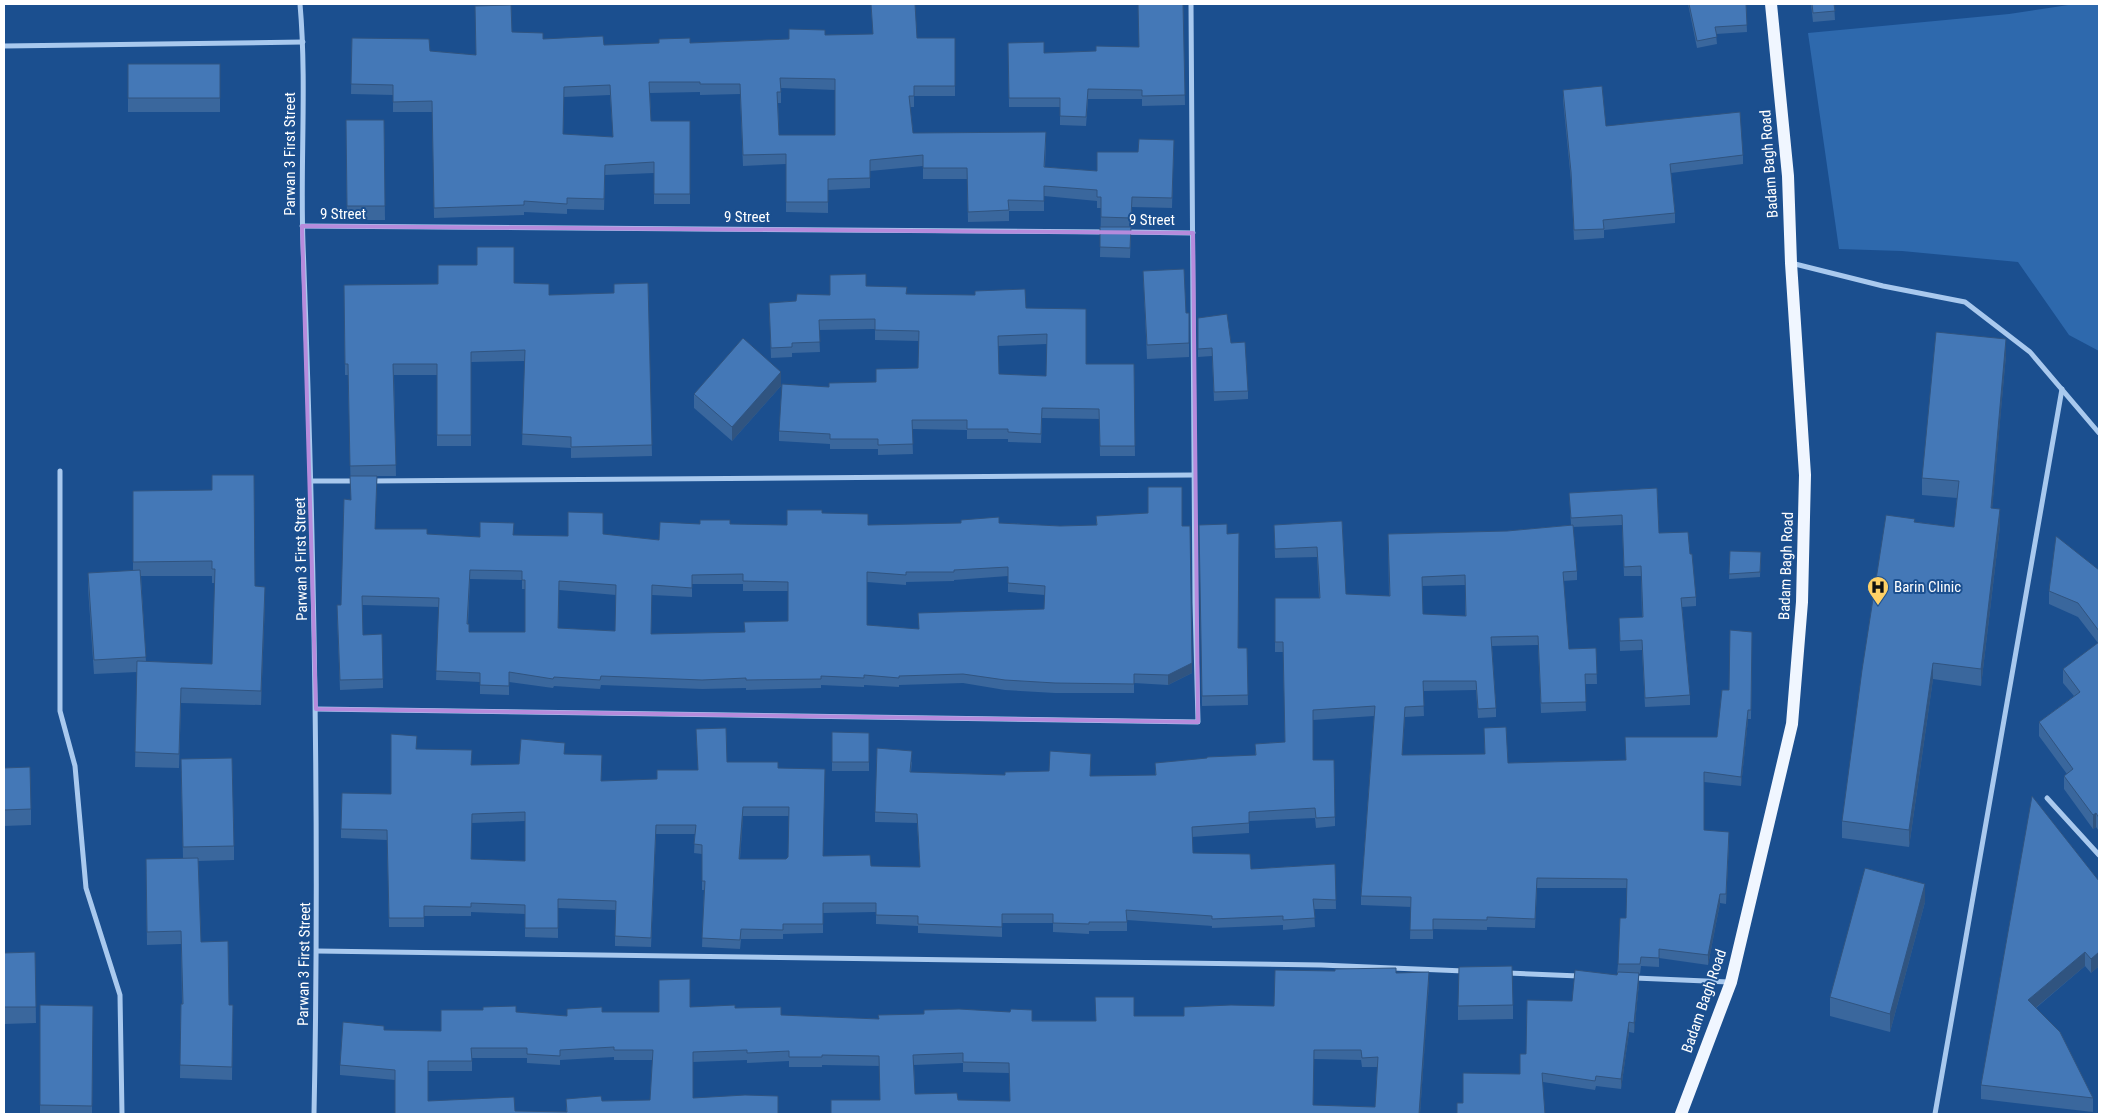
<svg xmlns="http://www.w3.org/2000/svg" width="2103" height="1118" font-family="'Roboto Condensed',sans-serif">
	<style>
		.green { fill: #2e69ad }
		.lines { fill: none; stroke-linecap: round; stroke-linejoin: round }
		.minor { stroke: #a9c9ee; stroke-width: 5 }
		.primary { stroke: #f0f6ff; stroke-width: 12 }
		.wall { fill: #3a679d; fill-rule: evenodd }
		.shaded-wall { fill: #305480 }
		.building { fill: #4478b7; stroke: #305480; fill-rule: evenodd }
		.marked { fill: none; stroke: #b68bdc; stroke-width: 4; stroke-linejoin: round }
		.labels { text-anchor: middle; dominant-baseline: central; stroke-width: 4; stroke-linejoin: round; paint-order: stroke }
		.street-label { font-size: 15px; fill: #fff; stroke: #1b4f8f }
		.poi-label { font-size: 15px; fill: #fff; stroke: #1b4f8f; text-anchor: start }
	</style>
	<rect width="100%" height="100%" fill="#1b4f8f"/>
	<path class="green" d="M2075 4H2099V351L2069 335 2018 262 1902 251 1839 249 1808 33 2009 14Z"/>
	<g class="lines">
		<g class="minor">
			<path d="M300 4C307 84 300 164 303 244 314 534 320 824 314 1114"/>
			<path d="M4 46 303 42"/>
			<path d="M302 226 1107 232"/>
			<path d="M1125 232 1193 233"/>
			<path d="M1791 263 1883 286 1965 302 2030 352 2099 433"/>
			<path d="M60 471V711L75 766 86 888 120 995 122 1114"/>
			<path d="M312 481H357"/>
			<path d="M370 481 1194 475"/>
			<path d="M316 709 1198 722 1195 603 1191 4"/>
			<path d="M2047 798 2099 855"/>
			<path d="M317 951 1321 965 1464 971"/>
			<path d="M1508 973 1579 976"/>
			<path d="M1635 978 1729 982"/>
			<path d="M1935 1114 2062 389"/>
		</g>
		<path class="primary" d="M1681 1114 1731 982 1792 724 1802 602 1805 475 1791 263 1788 176 1771 4"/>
	</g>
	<g class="wall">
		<path d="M871 4 917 38H955V96H914V107H910L913 133 1046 142 1045 167 1097 171 1138 152 1174 140 1172 208 1132 207 1130 258 1100 257 1101 208H1097V201L1044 196V211H1009V221L968 222 967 179H923V166L870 171V188L828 190V213L786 212V164L743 166 740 94 700 95V92L650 93 651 121H690V204H654V173L605 175 604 210 567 209V214L524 212V215L434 218 432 112H393V95L351 94 352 38 430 51 476 55 512 32 543 39 604 45 690 43 789 39 825 35 873 34ZM781 88 835 90V135H779L778 103H781ZM610 95 613 137 563 134 564 97Z"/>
		<path d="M1183 4 1185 105 1142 106V99H1088L1086 126 1060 125V107H1009L1008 43 1044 53 1096 51 1139 47Z"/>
		<path d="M1688 4H1746L1747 32 1716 34 1717 44 1697 48Z"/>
		<path d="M1811 4H1834L1835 20 1813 22Z"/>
		<rect x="128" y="64" width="92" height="48"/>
		<path d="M1563 90 1606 126 1743 155V164L1671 173 1675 213V223L1604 230V238L1574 240 1571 181 1563 100Z"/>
		<path d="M346 120H384L385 220H347Z"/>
		<path d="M1143 271 1186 313H1189V357L1147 359Z"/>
		<path d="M514 283 549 295 614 293 648 283 652 456 571 458V448L522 445 525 361 471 362V446H437V375H394L396 476H377L375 529 427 534 480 537 514 535 568 536 603 534 659 540 700 524 787 525 822 513 868 525 999 523 1060 526 1096 525V516L1182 526 1192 673 1168 685 1134 683V693H1055L1005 690 963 683 899 685V687L864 685V687L821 685V688L746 690V688L702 689 601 685 600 689 554 686 553 688 509 682V695L480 694V682L436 680 439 607 362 605 363 635 383 679V688L340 690 337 614 341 605 351 500 348 375H345L344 285ZM1008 576V592L1045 595 1044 609 918 629 867 625V582L906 585V582L954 581V580ZM470 579 522 580V589H525V632H469L468 624ZM692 584H743V591H788V621L744 632 651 634 652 595 692 597ZM559 590 616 595 615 631 558 628Z"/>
		<path d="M866 286 906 294 1026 308 1086 364H1134L1135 456H1100L1099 419 1042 418 1041 443 1008 442V439H967V430L912 429 913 454 878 455V449H830V444L779 441V431L829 387 876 382 918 368 919 341 875 340V329L819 330 820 352 792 353V357L771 358 769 303 796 301 830 295ZM1047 344 1046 376 999 374 998 346Z"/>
		<path d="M1198 318 1231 343 1248 391V399L1214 401 1212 356 1198 357Z"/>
		<path d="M2006 355 1992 508 2000 526 1981 686 1933 679 1909 847 1842 838V821L1915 522 1954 527 1957 498 1922 495V478Z"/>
		<path d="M781 386 732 441 694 408V394Z"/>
		<path d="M1657 488 1659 533 1690 554 1696 597V606L1682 607 1690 695V705L1645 707 1642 650 1620 651 1619 618 1642 617 1641 576H1624L1622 525 1573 527 1577 571V580L1563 581 1569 649 1596 648 1597 684H1585L1586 711 1541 713 1538 645 1492 646 1496 708V717L1478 718 1476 690 1423 691 1424 716 1405 717 1402 755 1485 754 1484 728 1508 763 1626 760 1625 737H1717L1729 690 1752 632 1751 719H1748L1741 786 1704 782V830L1729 841 1726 904 1720 903 1708 965 1659 958V967L1641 966 1640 974H1639V983L1634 1033 1629 1032 1621 1089 1596 1086 1595 1090 1543 1082 1463 1103 1520 1074 1526 1054 1572 1001 1617 975 1618 964 1626 918 1627 888H1537L1535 928 1487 927V930L1433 929V939H1410L1411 907 1361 905V896L1374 716 1313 720V760L1335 817V826L1316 828 1315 818 1249 821V833L1192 837 1193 853 1251 869 1335 864 1336 909H1314L1315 927 1283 930V925L1212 928V926L1127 920V931H1089V934L1053 932V923H1002V937L918 933V926L876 924V912L823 913V933L783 934V939H741L740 949 702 947 704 890H702V854L694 853 695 834H656L651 947 615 946V910L558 908V938L525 937V914L471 912V916H424V927H389L387 840 341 838V829L391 794 417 749 471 765 519 764 565 754 602 781 657 779 698 770 696 729 727 762 778 768 823 856 871 866 920 867 917 823 875 822V812L912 761 911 772 1005 775 1049 771 1091 763 1090 776 1155 775V763L1255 755V744L1285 742 1283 652H1275V598H1319L1317 557 1275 558 1274 525 1342 521 1346 594 1389 596 1388 534 1507 531 1571 525 1569 493ZM1465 585V616L1423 614 1422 586ZM743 816H789L788 857 786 859H740ZM525 821V861L471 859 472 823Z"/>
		<path d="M133 491 255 586 265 601 261 705 181 703 179 768 135 767 137 672 94 674 88 588V573L133 571ZM141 576H212V583H215L212 664 146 662Z"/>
		<path d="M1199 525 1227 534 1238 648H1247L1248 705 1202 706Z"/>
		<path d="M1730 551 1761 552 1760 577 1729 579Z"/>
		<path d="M2099 570V831L2096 827 2093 829 2064 789V776L2067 774 2039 736V722L2074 696 2063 683V669L2098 643 2078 617 2049 604V591Z"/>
		<path d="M832 732 869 733V771H832Z"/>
		<path d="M4 768 31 809V825L4 826Z"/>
		<path d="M181 773 234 846V860L198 861 201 942 229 1005H233L232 1080 180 1078 181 1004H182L181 944 147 945 146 872 183 858Z"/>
		<path d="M2099 881V966L2091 973 2085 966 2036 1008 2093 1098V1112L1981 1099V1085Z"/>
		<path d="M1925 902 1890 1032 1830 1016V997Z"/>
		<path d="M35 952 36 1023 4 1024V953Z"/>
		<path d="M1396 973 1429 982 1420 1114 880 1100 879 1066 822 1065V1067H789V1061L747 1063V1060L693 1062V1098L778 1114H395V1080L340 1075V1065L384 1030 441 1031 516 1012 567 1016 602 1012H659L690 1007 735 1008 781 1015 879 1019 1095 1021 1134 1016H1184L1274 1006ZM614 1057V1060H653L650 1100 602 1101 566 1099V1112L515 1111 428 1101V1071H472V1058H527V1063L560 1065V1060ZM1314 1059 1361 1060 1362 1067H1378L1375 1107 1313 1105ZM963 1063V1072L1009 1073 1010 1101 958 1100 915 1094 914 1065Z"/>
		<path d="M40 1005 93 1006 92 1114H40Z"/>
		<path d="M1513 1005V1019L1458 1020V1006Z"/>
	</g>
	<g class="shaded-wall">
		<path d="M2006 339V355L1991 524V508Z"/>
		<path d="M781 372V386L732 441V427Z"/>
		<path d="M2000 509V526L1981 686V669Z"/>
		<path d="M265 587V601L261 705V691Z"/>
		<path d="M1192 663V673L1168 685V675Z"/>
		<path d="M1933 663V679L1909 847V830Z"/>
		<path d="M1405 707V717L1402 765V755Z"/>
		<path d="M1748 710V719L1741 786V777Z"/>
		<path d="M743 807V816L739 868V859Z"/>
		<path d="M2096 813V827L2093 829V815Z"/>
		<path d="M1729 832V841L1726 904V894Z"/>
		<path d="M1925 884V902L1890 1032V1014Z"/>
		<path d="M1720 894V903L1708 965V955Z"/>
		<path d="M2085 952V966L2028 1014V1000Z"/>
		<path d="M2099 952V966L2091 973V959Z"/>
		<path d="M1429 972V982L1420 1114H1419Z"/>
		<path d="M1639 973V983L1634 1033V1023Z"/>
		<path d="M1629 1022V1032L1621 1089V1079Z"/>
	</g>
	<g class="building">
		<path d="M871 4H915L917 38H955V86H914V96H909L913 133 1046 132 1044 167 1097 171V152H1138L1139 139 1174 140 1172 198 1132 197 1131 218 1101 217V197H1097V190L1044 186V201L1008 200 1009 210 968 212 967 168H923V155L870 160V178L828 179V202H786V154L743 155 740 84H700V82H649L651 121H690V194H654V162L605 165 604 199 567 198V204L524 201V205L434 208 432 101 393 102V85L351 84 352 38 429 39 430 51 476 55 475 6 511 5 512 32 543 33V39L603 36 604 45 659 43V39L690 38V43L789 39V29L825 30V35L873 34ZM780 78 835 79V135H779L777 92H781ZM610 85 613 137 563 134 564 87Z"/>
		<path d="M1138 4H1183L1185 95 1142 96V90L1088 89 1086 117 1060 116V98H1009L1008 43 1044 42V53L1096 51V46L1139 47Z"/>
		<path d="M1689 4H1746L1747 25 1715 27 1717 37 1697 41Z"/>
		<path d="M1812 4H1834L1835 11 1813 13Z"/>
		<rect x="128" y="64" width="92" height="34"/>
		<path d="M1602 86 1606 126 1740 112 1743 155 1670 164 1675 213 1603 220 1604 229 1574 230 1571 172 1563 90Z"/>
		<path d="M346 120H384L385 206H347Z"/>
		<path d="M1100 227H1131L1130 248 1100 247Z"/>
		<path d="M477 247H514V283L549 284V295L614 293V284L648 283 652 445 571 447V437L522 434 525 350 471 352V435H437V364H393L396 465 350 466 348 364H345L344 285 438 284V265H477Z"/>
		<path d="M1184 269 1186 313H1189V343L1147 345 1143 271Z"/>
		<path d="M866 274V286L907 287 906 294 975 295V291L1025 289 1026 308 1086 309V364H1134L1135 446H1100L1099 409 1042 408 1041 434 1008 432V429H967V420H912L913 444 878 445V439H830V434L779 431 782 384 829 387V383L876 382V369L918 368 919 331 875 330V319L819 320 820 342 792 343V347L771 348 769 303 796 301 797 294 830 295V275ZM1047 334 1046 376 999 374 998 336Z"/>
		<path d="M1227 314 1231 343 1245 342 1248 391 1214 392 1212 348 1198 349V318Z"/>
		<path d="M1936 332 2006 339 1991 508 2000 509 1981 669 1933 663 1909 830 1842 821 1862 670 1886 515 1915 519 1914 522 1954 527 1959 481 1922 478Z"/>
		<path d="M743 338 781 372 732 427 694 394Z"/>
		<path d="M212 475H254L255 586 265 587 261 691 181 688 179 754 135 752 137 661 212 664 215 569H212V561L133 562V491L212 490Z"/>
		<path d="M350 476H377L375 529H427V534L480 537V522L514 523 513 535 568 536V512L603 513V534L659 540 660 522 700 524V520H730V524L787 525V510H822V513L868 514V525L961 523V520L999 517V523L1060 526 1097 525 1096 516 1148 513V487H1182V526H1190L1192 663 1168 675 1134 674V684L1055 683 1005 680 963 674 899 676V678L864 675V678L821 676V679L746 680V678L702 680 601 676 600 680 554 677 553 679 509 672V686L480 685V673L436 671 439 598 362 596 363 635 382 634 383 679 340 680 337 605H341L344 499 351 500ZM1008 567V583L1045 586 1044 609 918 613 919 629 867 625V572L906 575V572H954V570ZM470 570 522 571V580H525V632H469V624H467ZM743 574V581L788 582V621L744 622 745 632 651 634 652 585 692 588V575ZM559 581 616 585 615 631 558 628Z"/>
		<path d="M1657 488 1659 533 1688 532 1690 554H1692L1696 597 1681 598 1690 695 1645 698 1642 640 1620 641 1619 618 1643 617 1641 566 1624 567 1622 515 1571 518 1569 493Z"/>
		<path d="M1342 521 1346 594 1390 596 1388 534 1507 531 1573 525 1577 571 1563 572 1569 649 1596 648 1597 674H1585L1586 702 1541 703 1538 636 1491 637 1496 708 1478 709 1476 681H1423L1424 706 1405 707 1402 755 1485 754 1484 728 1506 727 1508 763 1626 760 1625 737H1717L1722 690H1729L1730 630 1752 632 1751 710H1748L1741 777 1704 772V830L1729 832 1726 894H1720L1708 955 1659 949V958L1641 957 1640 964H1618L1620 918H1626L1627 879 1537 878 1535 919 1487 917V920L1433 919V930H1410L1411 897 1361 896 1375 706 1313 710V760H1334L1335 817 1316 818 1315 808 1249 812V823L1192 827 1193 853 1250 854 1251 869 1335 864 1336 900 1313 899 1315 918 1283 920V916L1212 919V916L1126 910 1127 922H1089V924L1053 923V914H1002V927L918 924V916L876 915V903H823V924H783V930L741 929 740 940 702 938 705 881H702V845L694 844 696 825H656L651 938 615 936 616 901 558 899V928H525V905L471 903V907L424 906V918H389L387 830 341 829 342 793 391 794V734L417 736 416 749 472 750 471 765 519 764 521 739 565 743 564 754 602 755 601 781 657 779V770H698L696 729 726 728 727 762H778V768L825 769 823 856 870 855 871 866 920 867 917 814 875 812 877 748 912 751 910 772 1005 775V772L1049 771 1050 751 1091 754 1090 776 1156 775 1155 763 1207 758V757L1256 755 1255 744 1285 742 1283 642H1275V598H1320L1317 547 1275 549 1274 525ZM1465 575 1466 616 1423 614 1422 577ZM743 807H789L788 857 786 859H739ZM525 812V861L471 859 472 814Z"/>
		<path d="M1227 524V534L1239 533 1238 648H1247L1248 695 1202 696 1199 525Z"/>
		<path d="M2056 536 2099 570V631L2078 603 2049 591Z"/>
		<path d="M1730 551 1761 552 1760 572 1729 574Z"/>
		<path d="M140 570 146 657 94 660 88 573Z"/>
		<path d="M2099 642V818L2096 813 2093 815 2064 776 2073 769 2039 722 2080 692 2063 669Z"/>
		<path d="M832 732 869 733V762H832Z"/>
		<path d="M232 758 234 846 183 847 181 759Z"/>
		<path d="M30 767 31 809 4 810V768Z"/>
		<path d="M2032 796 2099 881V952L2091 959 2085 952 2028 1000 2060 1032 2093 1098 1981 1085Z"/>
		<path d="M198 858 201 942 228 941 229 1005H233L232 1067 180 1065 181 1004H183L181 931 147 932 146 859Z"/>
		<path d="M1865 868 1925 884 1890 1014 1830 997Z"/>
		<path d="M35 952 36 1007H4V953Z"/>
		<path d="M1512 966 1513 1005 1458 1006 1459 967Z"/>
		<path d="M1396 968V973L1429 972 1419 1114H831V1100H880L879 1056 822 1055V1057H789V1051L747 1053V1050L693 1052V1098L745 1095 778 1096V1114H395V1070L340 1065 343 1022 384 1026V1030L441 1031V1010H483V1007L516 1006V1012L567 1016V1009L602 1007V1012H659V980L690 979V1007L735 1005V1008L781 1007V1015L879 1019 878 1015 924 1014V1010L959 1009 1010 1012 1011 1009 1032 1010V1021H1096L1095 997H1134V1016H1184V1007L1231 1005 1274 1006 1275 970 1335 971V969ZM614 1047V1050H653L650 1100 602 1101 601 1096 566 1099 567 1112 515 1111 514 1097 428 1101V1061H472L471 1048H527V1054L560 1056V1050ZM1314 1050H1361L1362 1058 1378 1057 1375 1107 1313 1105ZM963 1053V1062L1009 1063 1010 1101 958 1100 957 1093 915 1094 913 1055Z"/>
		<path d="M1575 970 1617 975 1618 972 1639 973 1634 1023 1629 1022 1621 1079 1596 1076 1595 1081 1542 1073 1545 1114H1457V1103H1463V1073L1520 1074V1054H1526L1527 1000 1572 1001Z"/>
		<path d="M40 1005 93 1006 92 1106 40 1105Z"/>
	</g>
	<path class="marked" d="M302 226 1193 233 1198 722 316 709Z"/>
	<defs>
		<g id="hospital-pin" transform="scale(1.125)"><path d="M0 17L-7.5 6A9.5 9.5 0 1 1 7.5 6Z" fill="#ffd166" stroke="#1b4f8f"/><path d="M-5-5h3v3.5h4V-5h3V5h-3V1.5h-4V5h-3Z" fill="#111"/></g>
	</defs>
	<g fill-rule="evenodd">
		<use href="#hospital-pin" x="1878" y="587"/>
	</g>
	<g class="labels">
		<g class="street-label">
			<text transform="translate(290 154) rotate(-90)">Parwan 3 First Street</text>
			<text transform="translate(1769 164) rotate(-94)">Badam Bagh Road</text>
			<text x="343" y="214">9 Street</text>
			<text x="747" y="217">9 Street</text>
			<text x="1152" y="220">9 Street</text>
			<text transform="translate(301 559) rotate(-91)">Parwan 3 First Street</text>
			<text transform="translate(1786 566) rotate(-88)">Badam Bagh Road</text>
			<text transform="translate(304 964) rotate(-89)">Parwan 3 First Street</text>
			<text transform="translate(1704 1001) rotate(-71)">Badam Bagh Road</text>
		</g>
		<g class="poi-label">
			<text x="1894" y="587">Barin Clinic</text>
		</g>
	</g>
	<rect width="2103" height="1118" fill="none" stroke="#ffffff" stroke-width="10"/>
</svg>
